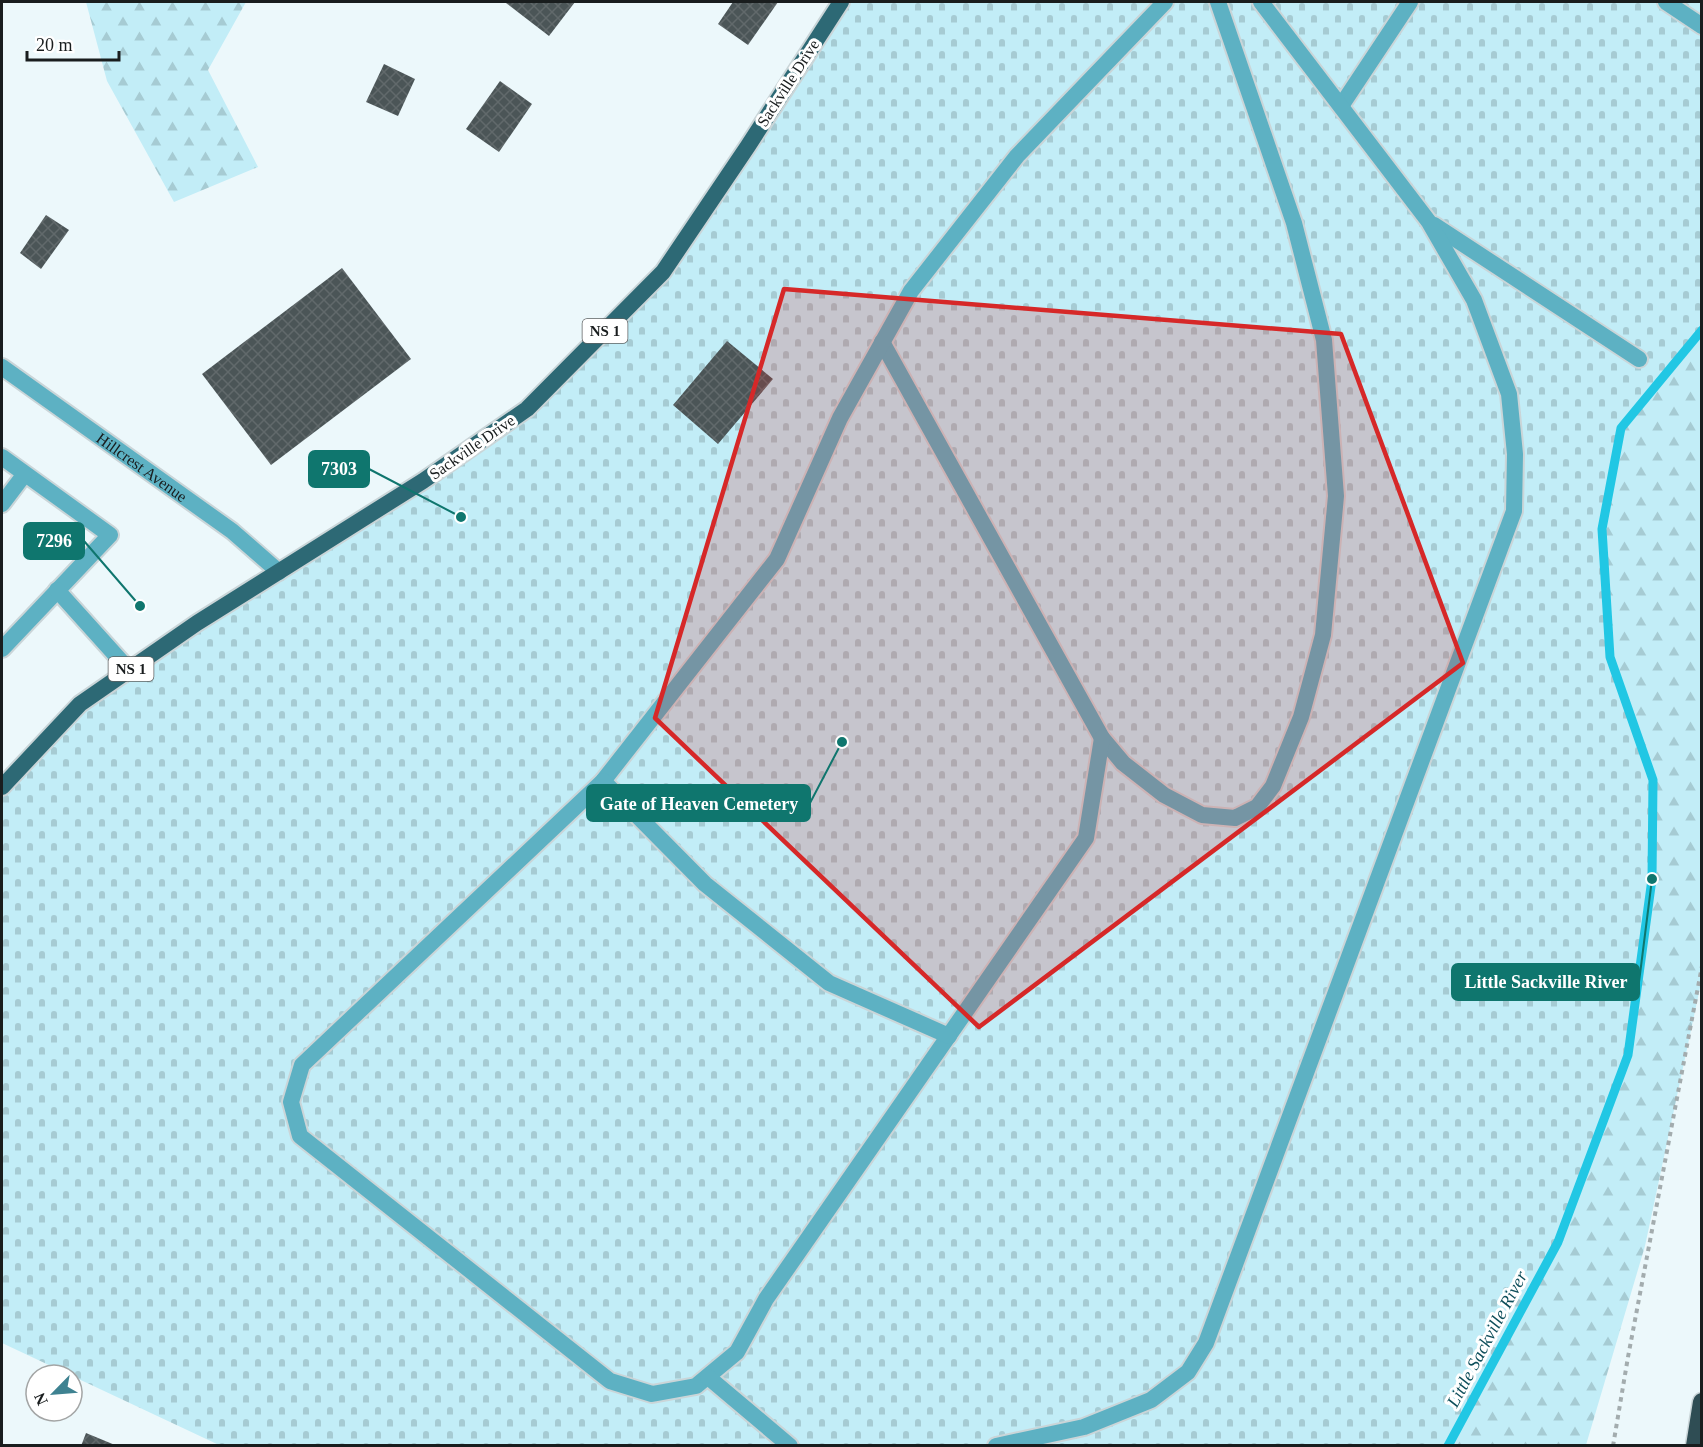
<svg xmlns="http://www.w3.org/2000/svg" width="1703" height="1447" font-family="Georgia,serif">
	<style>
		.forest { fill: url(#forest-firs) }
		.cemetery { fill: url(#cemetery-stones) }
		.lines { fill: none; stroke-linecap: round; stroke-linejoin: round }
		.stream { stroke: #21c7e4; stroke-width: 9 }
		.building { fill: url(#building-cross-hatch) }
		.service-casing { stroke: #cad5d8; stroke-width: 20 }
		.minor-casing { stroke: #cad5d8; stroke-width: 20 }
		.primary-casing { stroke: #cad5d8; stroke-width: 20 }
		.motorway-casing { stroke: #cad5d8; stroke-width: 21 }
		.path { stroke: #a3acae; stroke-width: 4; stroke-dasharray: 4.5 4.5; stroke-linecap: butt }
		.service { stroke: #5db1c3; stroke-width: 16 }
		.minor { stroke: #5db1c3; stroke-width: 16 }
		.primary { stroke: #2d6975; stroke-width: 16 }
		.motorway { stroke: #2f4d54; stroke-width: 18 }
		.marked { fill: #d62828; fill-opacity: 0.2; stroke: #d62828; stroke-width: 4.5; stroke-linejoin: round }
		.labels { text-anchor: middle; dominant-baseline: central; stroke-width: 6; stroke-linejoin: round; paint-order: stroke }
		.shield { fill: #fff; stroke: #5e6162; stroke-width: 1.5 }
		.shield-label { font-size: 15px; font-weight: bold; fill: #191d1e }
		.street-label { font-size: 16px; fill: #191d1e; stroke: #fff }
		.water-label { font-size: 18px; font-style: italic; fill: #0e4f5b; stroke: #fff }
		.leader { fill: none; stroke: #0f766e; stroke-width: 2 }
		.callout-dot { fill: #0f766e; stroke: #fff; stroke-width: 2 }
		.callout { fill: #0f766e; stroke: #0f766e; stroke-width: 2 }
		.callout-label { font-size: 18px; text-anchor: middle; font-weight: bold; fill: #fff }
	</style>
	<defs>
		<pattern id="forest-firs" width="22" height="20" patternUnits="userSpaceOnUse" patternTransform="scale(1.5)"><rect width="22" height="20" fill="#c2edf7"/><path d="M5 1l3.5 6h-7zM16 11l3.5 6h-7z" fill="#a6cbd3"/></pattern>
		<pattern id="cemetery-stones" width="16" height="16" patternUnits="userSpaceOnUse" patternTransform="scale(1.5)"><rect width="16" height="16" fill="#c2edf7"/><path d="M2 7V4a2 2 0 0 1 4 0v3zM10 15v-3a2 2 0 0 1 4 0v3z" fill="#a6cbd3"/></pattern>
		<pattern id="building-cross-hatch" width="8" height="8" patternUnits="userSpaceOnUse" patternTransform="scale(1.5)"><rect width="8" height="8" fill="#4b5557"/><path d="M0 0l8 8M0 8l8-8" fill="none" stroke="#61696b"/></pattern>
	</defs>
	<rect width="100%" height="100%" fill="#ecf8fb"/>
	<g class="forest">
		<path d="M86 2H246L208 70 258 167 174 202 107 81Z"/>
		<path d="M1701 330V983L1645 1246 1586 1445 1448 1446 1558 1242 1628 1055 1653 780 1610 657 1602 529 1621 428Z"/>
	</g>
	<path class="cemetery" d="M841 2H1701V330L1621 428 1602 529 1610 657 1653 780 1652 879 1628 1055 1558 1242 1448 1445H219L2 1343V787L80 704 527 409 663 272Z"/>
	<g class="lines">
		<path class="stream" d="M1448 1446 1558 1242 1628 1055 1652 879 1653 780 1610 657 1602 529 1621 428 1702 330"/>
	</g>
	<g class="building">
		<path d="M508 2H575L549 36 506 3Z"/>
		<path d="M733 2H778L748 45 718 24Z"/>
		<path d="M384 64 415 79 398 116 366 102Z"/>
		<path d="M500 81 532 104 499 152 466 129Z"/>
		<path d="M46 215 69 230 41 269 20 253Z"/>
		<path d="M342 268 411 359 271 465 202 374Z"/>
		<path d="M727 341 773 379 718 444 673 405Z"/>
		<path d="M86 1433 115 1445V1446H81Z"/>
	</g>
	<g class="lines">
		<g class="service-casing">
			<g id="service">
				<path d="M1666 2 1702 26"/>
				<path d="M1341 106 1410 2"/>
				<path d="M1434 225 1639 359"/>
				<path d="M882 342 1102 738 1123 763 1164 795 1202 815 1235 818 1257 807 1273 786 1301 717 1323 635 1336 496 1324 340 1294 223 1218 2"/>
				<path d="M2 457 110 535 2 649"/>
				<path d="M2 504 24 475"/>
				<path d="M57 590 129 670"/>
				<path d="M1102 738 1086 838 766 1299 737 1352 696 1386 652 1394 610 1381 300 1136 291 1102 302 1065 603 781 777 559 840 418 911 291 1017 156 1165 2"/>
				<path d="M603 781 705 884 829 983 949 1036"/>
				<path d="M708 1377 790 1446"/>
				<path d="M996 1446 1084 1427 1151 1400 1188 1372 1206 1343 1514 511 1515 454 1509 394 1474 300 1429 222 1261 2"/>
			</g>
		</g>
		<g class="minor-casing">
			<g id="minor">
				<path id="s1" d="M2 367 232 531 279 572"/>
			</g>
		</g>
		<g class="primary-casing">
			<path id="primary" d="M2 787 80 704 197 623 423 481 527 409 663 272 748 146 841 2"/>
		</g>
		<g class="motorway-casing">
			<path id="motorway" d="M1695 1446 1702 1402"/>
		</g>
		<path class="path" d="M1613 1446 1628 1357 1702 966"/>
		<use href="#service" class="service"/>
		<use href="#minor" class="minor"/>
		<use href="#primary" class="primary"/>
		<use href="#motorway" class="motorway"/>
	</g>
	<path class="marked" d="M784 289 1341 334 1463 663 979 1027 655 718Z"/>
	<g class="labels">
		<g class="shield">
			<rect x="582.5" y="319" width="45" height="24" rx="4.5"/>
			<rect x="108.5" y="657" width="45" height="24" rx="4.5"/>
		</g>
		<g class="shield-label">
			<text x="605" y="331">NS 1</text>
			<text x="131" y="669">NS 1</text>
		</g>
		<g class="street-label">
			<text transform="translate(788 83) rotate(-57)">Sackville Drive</text>
			<text transform="translate(472 447) rotate(-35)">Sackville Drive</text>
			<text stroke="none"><textPath href="#s1" startOffset="172">Hillcrest Avenue</textPath></text>
		</g>
		<g class="water-label">
			<text transform="translate(1487 1339) rotate(-62)">Little Sackville River</text>
		</g>
	</g>
	<path class="leader" d="M461 517L369 469M140 606L84 541M842 742L810 803M1652 879L1639 982"/>
	<g class="callout-dot">
		<circle cx="461" cy="517" r="6"/>
		<circle cx="140" cy="606" r="6"/>
		<circle cx="842" cy="742" r="6"/>
		<circle cx="1652" cy="879" r="6"/>
	</g>
	<g class="callout">
		<rect x="309" y="451" width="60" height="36" rx="6"/>
		<rect x="24" y="523" width="60" height="36" rx="6"/>
		<rect x="587" y="785" width="223" height="36" rx="6"/>
		<rect x="1452" y="964" width="187" height="36" rx="6"/>
	</g>
	<g class="callout-label">
		<text x="339" y="475">7303</text>
		<text x="54" y="547">7296</text>
		<text x="699" y="810">Gate of Heaven Cemetery</text>
		<text x="1546" y="988">Little Sackville River</text>
	</g>
	<rect width="1703" height="1447" fill="none" stroke="#191d1e" stroke-width="6"/>
	<g transform="translate(54 1393) rotate(245)"><circle r="28" fill="#ffffff" stroke="#a3a5a5" stroke-width="1.5"/>
	<path d="M0-4.5L10 22L0 15L-10 22Z" fill="#3e8291"/>
	<text y="-9" font-size="16" font-weight="bold" text-anchor="middle" fill="#191d1e">N</text>
	</g>
	<path d="M27 51v9h92v-9" fill="none" stroke="#191d1e" stroke-width="3"/>
	<text x="36" y="51" font-size="18" fill="#191d1e" stroke="#ffffff" stroke-width="4.5" paint-order="stroke">20 m</text>
</svg>
